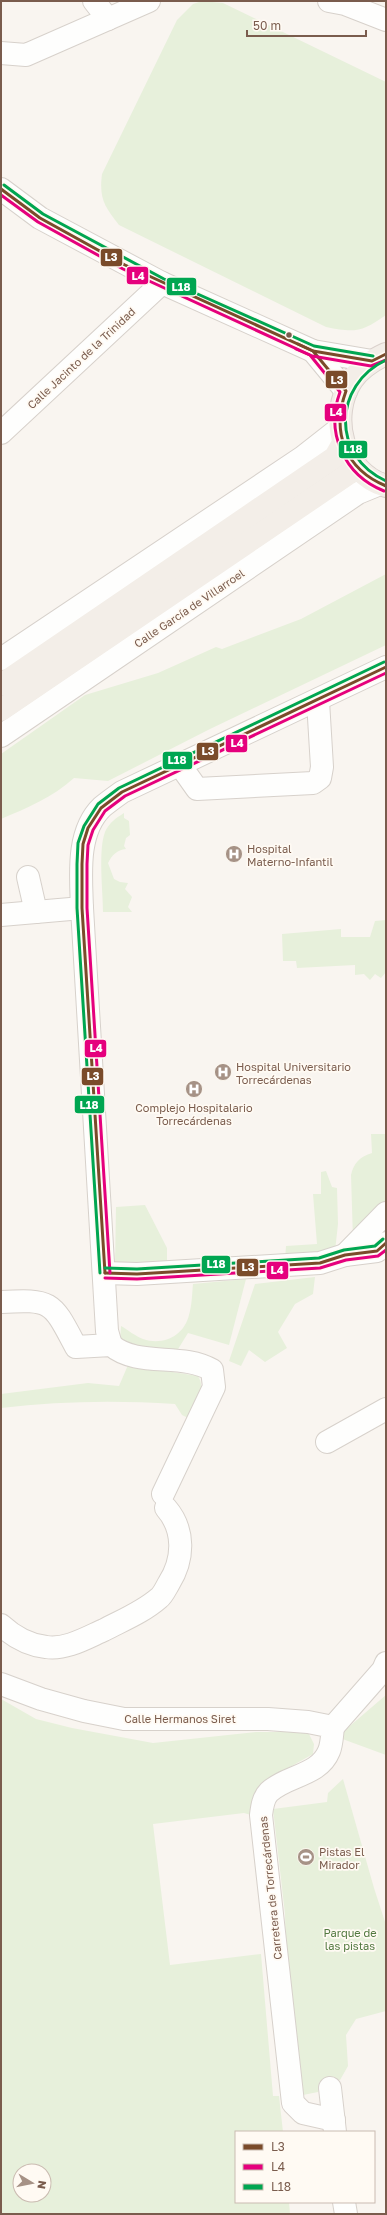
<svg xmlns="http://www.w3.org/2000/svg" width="387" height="2215" font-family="'Golos Text',sans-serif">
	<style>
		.green { fill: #e7f0db; fill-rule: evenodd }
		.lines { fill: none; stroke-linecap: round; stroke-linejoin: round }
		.minor-casing { stroke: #d7d1cb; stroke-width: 24 }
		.major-casing { stroke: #dad1cc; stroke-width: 24 }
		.minor { stroke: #fefefd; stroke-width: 22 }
		.major { stroke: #f3eee8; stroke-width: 22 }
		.bus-1-casing { stroke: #fffaf3; stroke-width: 6 }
		.bus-2-casing { stroke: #fffaf3; stroke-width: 6 }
		.bus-3-casing { stroke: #fffaf3; stroke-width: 6 }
		.bus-1 { stroke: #7a4b2a; stroke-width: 3 }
		.bus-2 { stroke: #e5007d; stroke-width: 3 }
		.bus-3 { stroke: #00a651; stroke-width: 3 }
		.bus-dot { fill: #7a5c4d; stroke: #fffaf3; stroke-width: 1.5 }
		.labels { text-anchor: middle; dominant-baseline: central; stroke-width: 3.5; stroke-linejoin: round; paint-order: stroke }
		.street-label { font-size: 11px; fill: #7a5c4d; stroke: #fffaf3 }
		.poi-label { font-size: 11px; fill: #7a5c4d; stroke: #fffaf3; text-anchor: start }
		.park-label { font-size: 11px; fill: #537a41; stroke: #fffaf3 }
		.line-badge { stroke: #fffaf3; stroke-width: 1.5 }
		.badge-label { font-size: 11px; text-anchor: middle; font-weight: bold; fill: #fff }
	</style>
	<rect width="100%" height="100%" fill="#f9f5f0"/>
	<g class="green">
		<path d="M202 1 223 3 386 82V315C362 332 355 333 326 327L119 225C104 206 99 198 102 174L177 20 193 4Z"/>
		<path d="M386 574V645L210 729 108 781 74 778C53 797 27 808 1 819V754L85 695 158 673 216 647 222 649 301 619Z"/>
		<path d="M124 813V818L129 821 130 835 126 838 124 846 126 849C117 850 112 855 108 863L114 879 120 882 128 883 125 889 132 897 128 907 132 912H103C103 892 98 850 105 832 109 823 116 818 124 813Z"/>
		<path d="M386 920V972L381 978 375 974 370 980 364 974 355 975V965L297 968 296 961H283L282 934 341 929V937H370L375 921Z"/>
		<path d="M371 1134H386V1243L353 1240 351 1175C354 1162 360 1157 372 1153Z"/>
		<path d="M326 1171 332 1187 337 1188 338 1224 335 1251 285 1260 286 1246 317 1244 313 1194H321V1172Z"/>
		<path d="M145 1205 167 1248V1262L115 1265 116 1207Z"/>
		<path d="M315 1277 313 1294 295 1304 278 1332 287 1348 265 1362 249 1350 241 1366 229 1361 255 1284Z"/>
		<path d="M246 1279 229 1345 188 1333 175 1354 120 1342 121 1326C128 1330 135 1336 143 1339 163 1346 184 1336 189 1315 192 1305 192 1294 193 1284Z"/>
		<path d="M128 1365 198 1376C207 1390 195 1406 188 1418L182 1415 175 1404C116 1400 59 1401 1 1408V1394L88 1383 119 1386Z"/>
		<path d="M386 1695V1755L337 1737Z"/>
		<path d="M1 1699 36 1719 72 1728 153 1743 256 1732H308L314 1744 313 1754 274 1776 251 1815 244 1813 153 1824 170 1965 261 1954 273 2096H279L283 2132H236V2202H289L290 2214H1ZM20 2171H44V2195H20Z"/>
		<path d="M343 1779 374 1888 386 1925V2011L356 2019 346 2035 348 2066 340 2080 319 2082 318 2092 298 2096 286 1962 285 1914 273 1809 327 1802 328 1793Z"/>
	</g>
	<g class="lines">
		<g class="minor-casing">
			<g id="minor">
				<path d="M94 1 108 19"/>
				<path d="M329 1 345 4 386 20"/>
				<path d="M1 53 26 55 149 1"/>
				<path d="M1 189 40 218 162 283 313 351 372 361"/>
				<path d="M313 351 346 391"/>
				<path d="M1 433 162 283"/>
				<path d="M1 659 303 457 340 428"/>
				<path d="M1 736 358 493 380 484"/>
				<path d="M180 765 197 789 313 783 320 778 322 767 318 701"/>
				<path d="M28 877 36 912"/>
				<path d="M1 915 82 908"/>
				<path d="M345 1255 386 1213"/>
				<path d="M105 1273 137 1274 320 1263 345 1255 377 1251 386 1243"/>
				<path d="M1 1302C53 1299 52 1302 76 1347L111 1345C138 1368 181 1352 212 1370L214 1387 163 1494"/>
				<path d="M111 1345 107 1331 82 908C81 876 76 832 102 807 108 802 115 797 122 792L386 667"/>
				<path d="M327 1442 386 1409"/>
				<path d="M1 1625C14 1637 29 1645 46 1647 66 1650 86 1638 104 1630 123 1620 143 1612 159 1598 163 1595 166 1588 169 1583 184 1559 185 1530 166 1508"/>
				<path d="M1 1684 41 1699 84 1711 124 1719H268L308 1722 333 1727C332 1734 332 1744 329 1751 319 1776 287 1775 269 1792 263 1798 262 1807 261 1815L293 2103 303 2113 334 2120"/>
				<path d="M333 1727 383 1670 386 1663"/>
				<path d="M330 2088 335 2132"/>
				<path d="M344 2202 346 2214"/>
			</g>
		</g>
		<g class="major-casing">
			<g id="major">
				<path d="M386 354C373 360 361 367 352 380 328 416 342 473 386 486"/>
				<path d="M1 685 335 457 343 443"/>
				<path d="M1 710 357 468"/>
			</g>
		</g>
		<use href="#minor" class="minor"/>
		<use href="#major" class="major"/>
		<g class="bus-1-casing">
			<g id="bus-1">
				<path d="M1 189 40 218 125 265 313 351 346 391C331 432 345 469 386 486"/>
				<path d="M298 344 313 351 372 361 386 354"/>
				<path d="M105 1273 82 908V864L83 844 88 828 101 808 122 792 386 667"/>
				<path d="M105 1273 137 1274 320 1263 345 1255 377 1251 386 1243"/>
			</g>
		</g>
		<g class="bus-2-casing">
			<g id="bus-2">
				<path d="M1 195 38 222 123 269 310 355 340 392C325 433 344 475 384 491"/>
				<path d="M296 349 312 356 371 366 386 360"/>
				<path d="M110 1273 87 908V864L88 845 93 830 105 811 125 796 386 673"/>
				<path d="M105 1278 137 1279 320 1268 346 1260 378 1256 386 1250"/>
			</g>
		</g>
		<g class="bus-3-casing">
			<g id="bus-3">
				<path d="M4 185 43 214 164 279 314 346 373 356"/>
				<path d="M386 360C333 385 331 456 386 481"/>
				<path d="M105 1268 137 1269 319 1258 344 1250 375 1246 383 1239"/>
				<path d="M100 1273 77 908V864L78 843 84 826 98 804 119 788 384 662"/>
			</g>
		</g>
		<use href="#bus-1" class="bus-1"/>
		<use href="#bus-2" class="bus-2"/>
		<use href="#bus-3" class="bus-3"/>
	</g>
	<defs>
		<g id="hospital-disc" transform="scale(0.9)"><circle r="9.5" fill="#a69286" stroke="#fffaf3"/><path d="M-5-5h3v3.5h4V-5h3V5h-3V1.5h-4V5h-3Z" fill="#fff"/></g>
		<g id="stadium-disc" transform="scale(0.9)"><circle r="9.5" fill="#a69286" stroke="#fffaf3"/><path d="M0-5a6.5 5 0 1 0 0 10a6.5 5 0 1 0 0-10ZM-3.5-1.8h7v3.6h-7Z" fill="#fff"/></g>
	</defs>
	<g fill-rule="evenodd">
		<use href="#hospital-disc" x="234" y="854"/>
		<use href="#hospital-disc" x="223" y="1072"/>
		<use href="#hospital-disc" x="194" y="1089"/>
		<use href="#stadium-disc" x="306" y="1857"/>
	</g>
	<circle class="bus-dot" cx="289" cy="335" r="3.5"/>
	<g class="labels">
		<g class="street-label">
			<text transform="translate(81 358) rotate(-43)">Calle Jacinto de la Trinidad</text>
			<text transform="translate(189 608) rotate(-34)">Calle García de Villarroel</text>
			<text x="180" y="1718">Calle Hermanos Siret</text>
			<text transform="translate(270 1888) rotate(-96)">Carretera de Torrecárdenas</text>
		</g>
		<g class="poi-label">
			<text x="247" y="848">Hospital<tspan x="247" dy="13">Materno-Infantil</tspan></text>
			<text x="236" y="1066">Hospital Universitario<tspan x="236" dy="13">Torrecárdenas</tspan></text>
			<text x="194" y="1107" text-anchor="middle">Complejo Hospitalario<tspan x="194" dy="13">Torrecárdenas</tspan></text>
			<text x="319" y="1851">Pistas El<tspan x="319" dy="13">Mirador</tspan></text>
		</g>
		<g class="park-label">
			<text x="350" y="1932">Parque de<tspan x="350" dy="13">las pistas</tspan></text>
		</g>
	</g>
	<g class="line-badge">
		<rect x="100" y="248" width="23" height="19" rx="4" fill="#7a4b2a"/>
		<rect x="126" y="266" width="23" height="19" rx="4" fill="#e5007d"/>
		<rect x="166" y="277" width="31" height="19" rx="4" fill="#00a651"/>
		<rect x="325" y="370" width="23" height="19" rx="4" fill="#7a4b2a"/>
		<rect x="324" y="403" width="23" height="19" rx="4" fill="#e5007d"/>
		<rect x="338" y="440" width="30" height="19" rx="4" fill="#00a651"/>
		<rect x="225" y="734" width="23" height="19" rx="4" fill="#e5007d"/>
		<rect x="196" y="742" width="23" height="19" rx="4" fill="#7a4b2a"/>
		<rect x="162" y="751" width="31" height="19" rx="4" fill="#00a651"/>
		<rect x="84" y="1039" width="23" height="19" rx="4" fill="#e5007d"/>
		<rect x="81" y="1067" width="23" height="19" rx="4" fill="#7a4b2a"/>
		<rect x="74" y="1095" width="31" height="19" rx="4" fill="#00a651"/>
		<rect x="201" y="1255" width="30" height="19" rx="4" fill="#00a651"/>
		<rect x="236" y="1258" width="23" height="19" rx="4" fill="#7a4b2a"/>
		<rect x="266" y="1261" width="23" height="19" rx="4" fill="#e5007d"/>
	</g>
	<g class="badge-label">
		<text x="111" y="261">L3</text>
		<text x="138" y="280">L4</text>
		<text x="181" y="291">L18</text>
		<text x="337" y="384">L3</text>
		<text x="336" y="416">L4</text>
		<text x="353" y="453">L18</text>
		<text x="237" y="747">L4</text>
		<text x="208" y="755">L3</text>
		<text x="177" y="764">L18</text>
		<text x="96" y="1052">L4</text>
		<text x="93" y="1080">L3</text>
		<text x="89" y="1109">L18</text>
		<text x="216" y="1268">L18</text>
		<text x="248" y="1271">L3</text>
		<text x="277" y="1274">L4</text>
	</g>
	<rect width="387" height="2215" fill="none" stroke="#7a5c4d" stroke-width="4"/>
	<rect x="235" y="2131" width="140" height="72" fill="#fffaf3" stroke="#cabbb1"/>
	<rect x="243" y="2144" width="20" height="6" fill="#7a4b2a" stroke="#cabbb1"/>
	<text x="271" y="2151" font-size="12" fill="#7a5c4d">L3</text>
	<rect x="243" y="2164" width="20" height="6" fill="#e5007d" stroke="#cabbb1"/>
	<text x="271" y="2171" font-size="12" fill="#7a5c4d">L4</text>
	<rect x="243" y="2184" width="20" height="6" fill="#00a651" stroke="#cabbb1"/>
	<text x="271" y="2191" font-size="12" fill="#7a5c4d">L18</text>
	<g transform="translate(32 2183) rotate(100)"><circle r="19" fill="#fffaf3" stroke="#cabbb1"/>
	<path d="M0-3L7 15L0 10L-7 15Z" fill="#a69286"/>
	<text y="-6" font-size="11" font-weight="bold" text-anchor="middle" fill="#7a5c4d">N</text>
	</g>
	<path d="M247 30v6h119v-6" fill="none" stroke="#7a5c4d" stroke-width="2"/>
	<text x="253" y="30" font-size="12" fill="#7a5c4d" stroke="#fffaf3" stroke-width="3" paint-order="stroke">50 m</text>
</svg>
